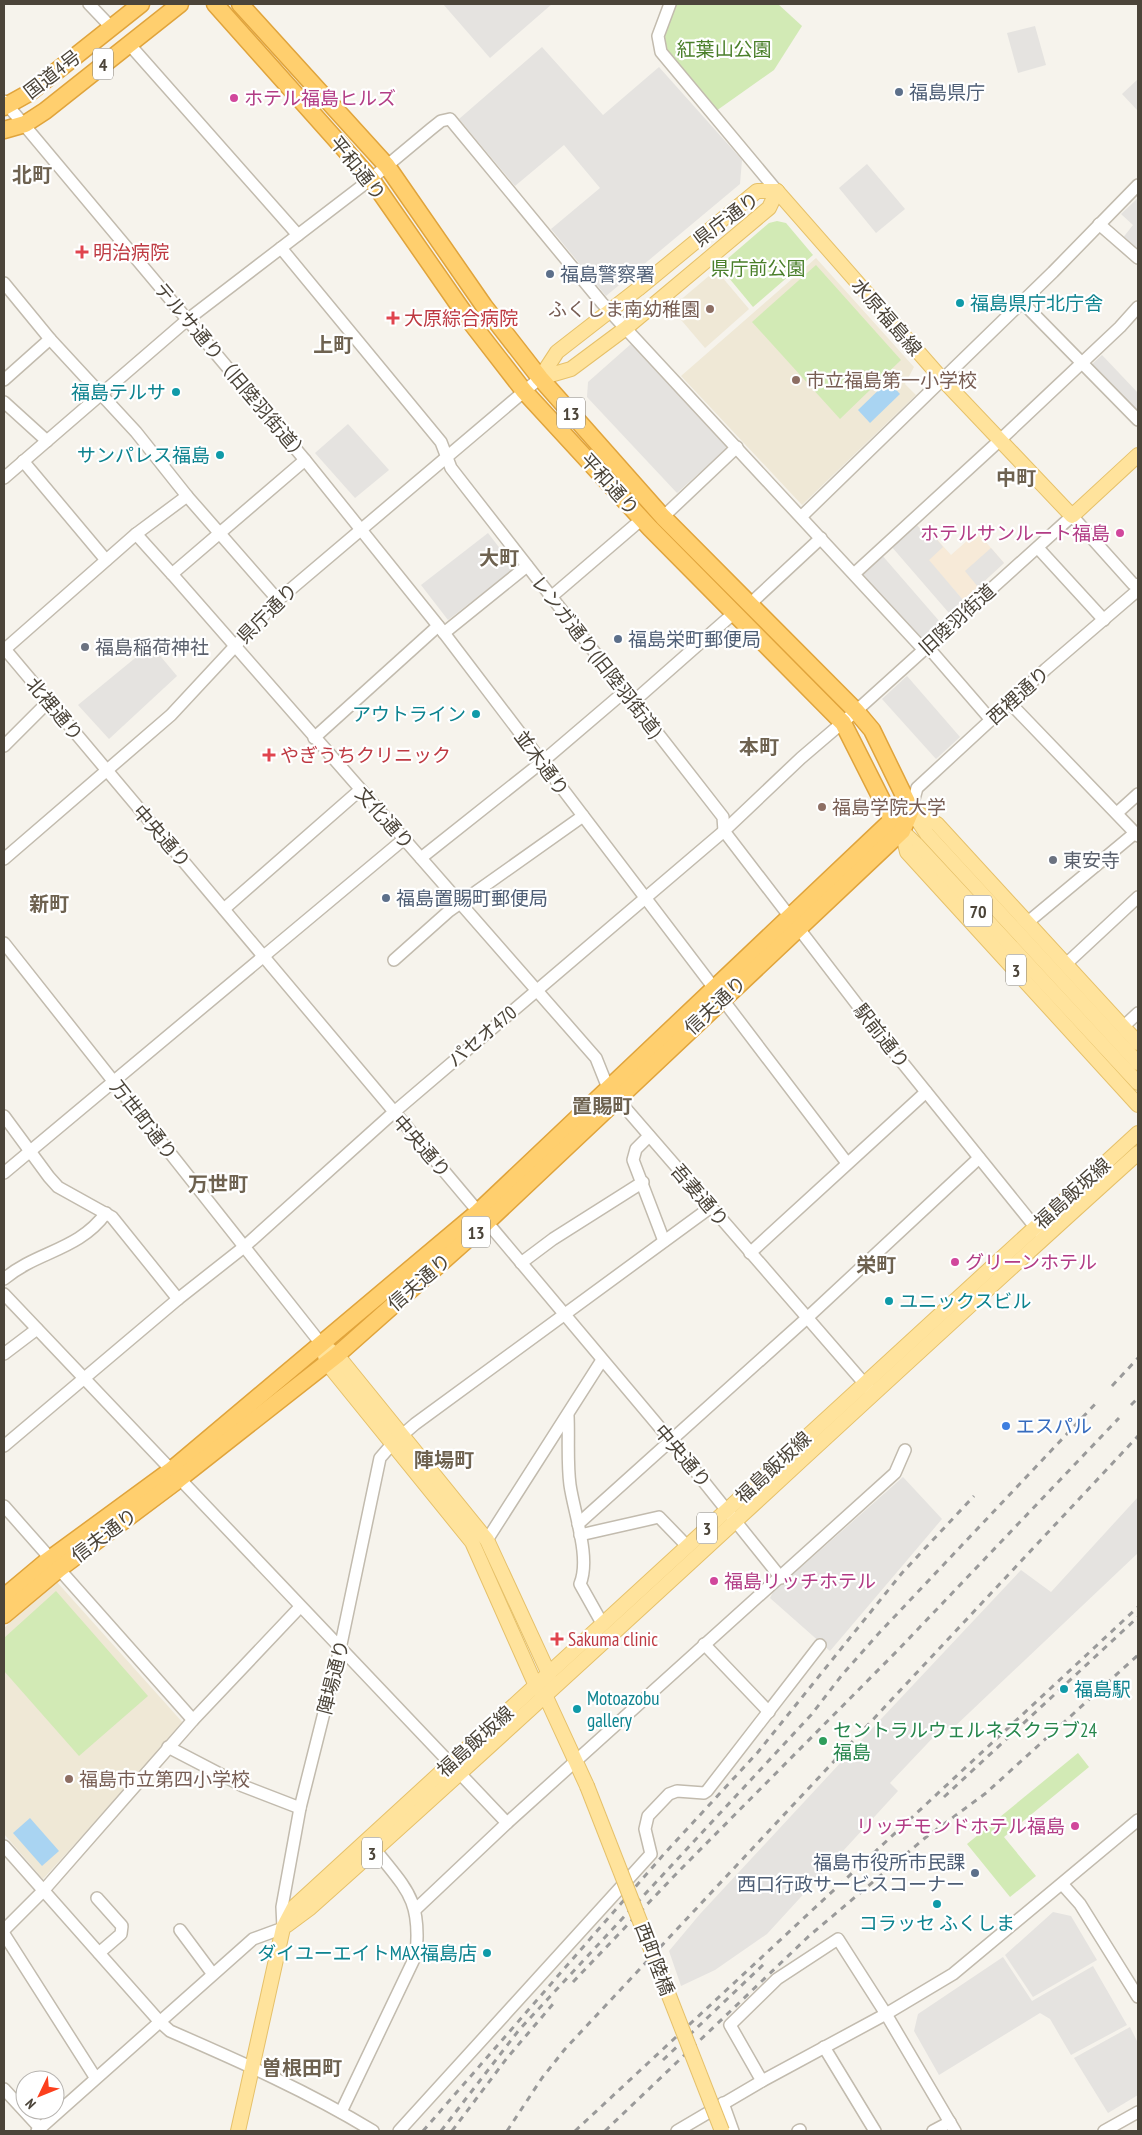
<svg xmlns="http://www.w3.org/2000/svg" width="1142" height="2135" font-family="'PT Sans Narrow','Noto Sans JP',sans-serif">
	<style>
		.commercial { fill: #f7ead8 }
		.education { fill: #efe8d6 }
		.green { fill: #d2eab5 }
		.parking { fill: #e5e3e0 }
		.water { fill: #a9d4f2 }
		.lines { fill: none; stroke-linecap: round; stroke-linejoin: round }
		.minor-casing { stroke: #c2bbae; stroke-width: 14 }
		.major-casing { stroke: #e6c16a; stroke-width: 16 }
		.highway-casing { stroke: #e0a43c; stroke-width: 19 }
		.minor { stroke: #fff; stroke-width: 11 }
		.major { stroke: #ffe39c; stroke-width: 14 }
		.highway { stroke: #ffcf6e; stroke-width: 16 }
		.rail { stroke: #9a9a9a; stroke-width: 3; stroke-dasharray: 6 6; stroke-linecap: butt }
		.major-bridge-casing { stroke: #e6c16a; stroke-width: 16; stroke-linecap: butt }
		.major-bridge { stroke: #ffe39c; stroke-width: 14 }
		.service-dot { fill: #5c6f8a; stroke: #fff; stroke-width: 2 }
		.hotel-dot { fill: #d1479c; stroke: #fff; stroke-width: 2 }
		.health-dot { fill: #e0444e; stroke: #fff; stroke-width: 2 }
		.culture-dot { fill: #0f9aa8; stroke: #fff; stroke-width: 2 }
		.education-dot { fill: #8d6e63; stroke: #fff; stroke-width: 2 }
		.worship-dot { fill: #6b7280; stroke: #fff; stroke-width: 2 }
		.shop-dot { fill: #3f7fe0; stroke: #fff; stroke-width: 2 }
		.leisure-dot { fill: #2e9e5b; stroke: #fff; stroke-width: 2 }
		.labels { text-anchor: middle; dominant-baseline: central; stroke-width: 4.5; stroke-linejoin: round; paint-order: stroke }
		.shield { fill: #fff; stroke: #817c74; stroke-width: 1 }
		.shield-label { font-size: 18px; font-weight: bold; fill: #4b4439 }
		.park-label { font-size: 19px; fill: #4a7f2a; stroke: #fff }
		.street-label { font-size: 19px; fill: #4b4439; stroke: #fff }
		.service-label { font-size: 19px; fill: #4e5e75; stroke: #fff; text-anchor: start }
		.hotel-label { font-size: 19px; fill: #b23c85; stroke: #fff; text-anchor: start }
		.health-label { font-size: 19px; fill: #be3a42; stroke: #fff; text-anchor: start }
		.culture-label { font-size: 19px; fill: #0d838f; stroke: #fff; text-anchor: start }
		.education-label { font-size: 19px; fill: #785e54; stroke: #fff; text-anchor: start }
		.worship-label { font-size: 19px; fill: #5b616d; stroke: #fff; text-anchor: start }
		.shop-label { font-size: 19px; fill: #366cbe; stroke: #fff; text-anchor: start }
		.leisure-label { font-size: 19px; fill: #27864d; stroke: #fff; text-anchor: start }
		.neighbourhood-label { font-size: 20px; font-weight: bold; fill: #6e6250; stroke: #fff }
	</style>
	<rect width="100%" height="100%" fill="#f6f3ec"/>
	<path class="commercial" d="M915 523 930 540 934 536 951 555 977 532 1004 563 963 600 905 533Z"/>
	<g class="education">
		<path d="M816 258 914 367 905 384 916 395 802 505 681 376Z"/>
		<path d="M716 270 749 309 705 348 671 308Z"/>
		<path d="M56 1581 184 1724 43 1879 4 1834V1628Z"/>
	</g>
	<g class="green">
		<path d="M675 4H778L802 26 774 70 716 111 666 51 663 36Z"/>
		<path d="M777 221 786 223 813 255 753 307 719 266 769 223Z"/>
		<path d="M816 265 901 360 840 419 752 322Z"/>
		<path d="M56 1591 148 1696 79 1756 4 1671V1638Z"/>
		<path d="M1078 1753 1089 1767 1004 1837 1036 1876 1010 1897 967 1844Z"/>
	</g>
	<g class="parking">
		<path d="M443 4H552L490 58Z"/>
		<path d="M1035 26 1046 65 1018 73 1007 33Z"/>
		<path d="M542 47 603 115 659 67 742 160 740 184 606 296 551 229 600 188 564 145 515 186 459 119Z"/>
		<path d="M1138 79V111L1122 94Z"/>
		<path d="M867 164 905 209 876 233 839 188Z"/>
		<path d="M1138 198V250L1137 252 1122 239 1133 225 1121 214Z"/>
		<path d="M631 344 728 447 677 493 587 397 588 382Z"/>
		<path d="M1102 355 1138 393V416L1090 366Z"/>
		<path d="M348 424 389 470 355 498 315 453Z"/>
		<path d="M915 523 930 540 934 536 943 547 929 560 963 600 949 613 891 546Z"/>
		<path d="M488 533 515 568 448 620 421 585Z"/>
		<path d="M991 548 1004 563 978 587 965 571Z"/>
		<path d="M881 554 940 622 920 640 860 574Z"/>
		<path d="M151 645 177 676 109 739 78 705Z"/>
		<path d="M907 676 960 737 936 759 882 699Z"/>
		<path d="M903 1477 942 1519 830 1651 770 1598 773 1592Z"/>
		<path d="M1138 1497V1553L951 1730 944 1726 890 1783 898 1791 767 1934 715 1970 681 1986 669 1951 700 1914 882 1718 1021 1570 1051 1592Z"/>
		<path d="M1053 1912 1071 1916 1097 1960 1033 1997 1005 1955Z"/>
		<path d="M1003 1957 1032 2001 1093 1966 1127 2025 1071 2055 1050 2019 1040 2013 939 2075 914 2031 918 2014Z"/>
		<path d="M1130 2027 1138 2043V2095L1108 2113 1074 2058Z"/>
	</g>
	<g class="water">
		<path d="M888 381 900 394 870 423 858 410Z"/>
		<path d="M30 1818 59 1851 42 1866 13 1833Z"/>
	</g>
	<g class="lines">
		<g class="minor-casing">
			<g id="minor">
				<path d="M89 4 111 27"/>
				<path d="M670 4 658 36 661 52 777 191"/>
				<path d="M129 44 298 235"/>
				<path d="M4 101 305 460 444 633 847 1163"/>
				<path d="M1099 224 1138 258"/>
				<path d="M281 248 441 442 451 468 723 817 724 831"/>
				<path d="M4 283 50 339 136 432 187 496 278 600"/>
				<path d="M1021 301 1138 420"/>
				<path d="M4 380 50 339"/>
				<path d="M4 402 47 441"/>
				<path d="M305 460 172 574 596 1058 608 1088 870 1390"/>
				<path d="M23 461 106 560"/>
				<path d="M4 478 187 320 371 179 431 129 441 121 450 119 602 303 923 649"/>
				<path d="M802 516 1053 272 1138 185"/>
				<path d="M663 517 737 447"/>
				<path d="M136 534 172 574"/>
				<path d="M1038 548 1104 620"/>
				<path d="M855 573 999 441 1120 327 1138 307"/>
				<path d="M551 597 642 519"/>
				<path d="M750 604 821 538"/>
				<path d="M444 633 527 566"/>
				<path d="M927 646 991 720"/>
				<path d="M4 648 672 1442 781 1578"/>
				<path d="M4 650 136 534 187 496"/>
				<path d="M633 702 734 613"/>
				<path d="M1010 703 1138 836"/>
				<path d="M314 738 438 626"/>
				<path d="M4 746 49 701"/>
				<path d="M911 810 917 788 1046 669 1138 590"/>
				<path d="M1117 813 1138 794"/>
				<path d="M724 831 885 1041 1040 1233"/>
				<path d="M421 858 542 762 624 692"/>
				<path d="M4 859 171 715 278 600 540 378"/>
				<path d="M224 909 360 790"/>
				<path d="M1028 922 1135 833"/>
				<path d="M4 943 322 1345"/>
				<path d="M394 960 449 911 583 816"/>
				<path d="M1066 964 1138 897"/>
				<path d="M1123 1027 1138 1013"/>
				<path d="M4 1116 49 1177 58 1187 112 1217 178 1299"/>
				<path d="M649 1136 636 1149 633 1160 664 1241"/>
				<path d="M4 1173 404 839"/>
				<path d="M750 1253 926 1092"/>
				<path d="M521 1263 553 1239 643 1182"/>
				<path d="M4 1279C37 1251 78 1251 106 1213"/>
				<path d="M4 1294 507 1823"/>
				<path d="M4 1354 37 1329"/>
				<path d="M568 1416C569 1438 567 1463 570 1485 574 1513 591 1558 580 1584L603 1625"/>
				<path d="M4 1446 178 1299 244 1247 393 1113 724 831 801 758 856 711 1072 516 1133 584 1138 585"/>
				<path d="M4 1506 50 1558"/>
				<path d="M578 1524 807 1318 979 1158"/>
				<path d="M580 1535 659 1517 688 1547"/>
				<path d="M487 1540 602 1360"/>
				<path d="M59 1569 193 1720"/>
				<path d="M704 1644 769 1712"/>
				<path d="M168 1747 243 1786 300 1808"/>
				<path d="M4 1846 160 2022 170 2031C239 2061 309 2092 373 2131"/>
				<path d="M1063 1885 1080 1904 1138 1997"/>
				<path d="M97 1898 122 1926 121 1934 99 1953"/>
				<path d="M416 1909 507 1823 895 1473 905 1450"/>
				<path d="M4 1930 43 1891 193 1720 300 1607"/>
				<path d="M180 1930 212 1973"/>
				<path d="M4 1934 95 2077"/>
				<path d="M824 2047 875 2131"/>
				<path d="M762 2081 730 2025 777 1979 838 1939 886 2014 955 2131"/>
				<path d="M4 2089 40 2128"/>
				<path d="M723 2103 733 2131"/>
				<path d="M341 2112 416 1955C422 1896 404 1888 371 1844"/>
				<path d="M37 2131 253 1939 283 1928 282 1907 300 1808 340 1649 380 1458 393 1443 415 1424 711 1207"/>
				<path d="M399 2131 651 1854 645 1829 648 1816 669 1794 677 1791 704 1793 707 1791 820 1645"/>
				<path d="M677 2131 762 2081 886 2014 953 1974 1138 1820"/>
				<path d="M798 2131 800 2130"/>
				<path d="M933 2131 950 2122"/>
				<path d="M1104 2131 1138 2112"/>
			</g>
		</g>
		<g class="major-casing">
			<g id="major">
				<path d="M777 191 942 379 1072 516 1138 455"/>
				<path d="M540 378 557 352 638 289 757 191H777"/>
				<path d="M540 378 571 369 626 328 769 208 777 191"/>
				<path d="M911 810 927 834 1138 1063"/>
				<path d="M914 811 937 824 1138 1043"/>
				<path d="M901 830 916 844 1138 1083"/>
				<path d="M902 831 907 852 1138 1105"/>
				<path d="M322 1345 327 1363 472 1542 536 1686 546 1697 587 1786"/>
				<path d="M328 1349 337 1355 487 1540 549 1674 548 1681"/>
				<path d="M287 1925 310 1908C589 1660 860 1403 1138 1153"/>
				<path d="M238 2131 283 1928 294 1907 1138 1133"/>
			</g>
		</g>
		<g class="highway-casing">
			<g id="highway">
				<path d="M215 4 371 179 469 320 524 391 650 528 843 723 892 820"/>
				<path d="M240 4 387 166 484 306 540 378 663 517 856 711 872 730 911 810"/>
				<path d="M4 107 29 93 141 4"/>
				<path d="M4 130 25 124 45 111 180 4"/>
				<path d="M4 1597 47 1561 170 1471 478 1212 892 820 911 810"/>
				<path d="M4 1615 59 1569 178 1480 337 1355 487 1222 883 849 902 831 911 810"/>
			</g>
		</g>
		<use href="#minor" class="minor"/>
		<use href="#major" class="major"/>
		<use href="#highway" class="highway"/>
		<g class="rail">
			<path d="M1112 1386 1138 1358"/>
			<path d="M1131 1405 1138 1398"/>
			<path d="M944 1797 1138 1617"/>
			<path d="M573 1982 678 1872 898 1650 1119 1418"/>
			<path d="M663 2060 764 1964"/>
			<path d="M423 2131 664 1854 758 1752 902 1573 974 1496"/>
			<path d="M441 2131 519 2030 811 1715 842 1675 880 1632 1098 1401"/>
			<path d="M452 2131 507 2058 553 2004"/>
			<path d="M507 2131 542 2078 565 2049 1138 1436"/>
			<path d="M575 2131 1138 1607"/>
			<path d="M605 2131 809 1936 925 1838 986 1793 1138 1655"/>
		</g>
		<g class="major-bridge-casing">
			<path id="major-bridge" d="M587 1786 722 2131"/>
		</g>
		<use href="#major-bridge" class="major-bridge"/>
	</g>
	<g class="service-dot">
		<circle cx="899" cy="92" r="5"/>
		<circle cx="550" cy="274" r="5"/>
		<circle cx="618" cy="639" r="5"/>
		<circle cx="386" cy="898" r="5"/>
		<circle cx="975" cy="1873" r="5"/>
	</g>
	<g class="hotel-dot">
		<circle cx="234" cy="98" r="5"/>
		<circle cx="1120" cy="533" r="5"/>
		<circle cx="955" cy="1262" r="5"/>
		<circle cx="714" cy="1581" r="5"/>
		<circle cx="1075" cy="1826" r="5"/>
	</g>
	<g class="health-dot">
		<path d="M79.5 244.5h5v5h5v5h-5v5h-5v-5h-5v-5h5z"/>
		<path d="M390.5 310.5h5v5h5v5h-5v5h-5v-5h-5v-5h5z"/>
		<path d="M266.5 747.5h5v5h5v5h-5v5h-5v-5h-5v-5h5z"/>
		<path d="M554.5 1631.5h5v5h5v5h-5v5h-5v-5h-5v-5h5z"/>
	</g>
	<g class="culture-dot">
		<circle cx="960" cy="303" r="5"/>
		<circle cx="176" cy="392" r="5"/>
		<circle cx="220" cy="455" r="5"/>
		<circle cx="476" cy="714" r="5"/>
		<circle cx="889" cy="1301" r="5"/>
		<circle cx="1064" cy="1689" r="5"/>
		<circle cx="577" cy="1709" r="5"/>
		<circle cx="937" cy="1904" r="5"/>
		<circle cx="487" cy="1953" r="5"/>
	</g>
	<g class="education-dot">
		<circle cx="710" cy="309" r="5"/>
		<circle cx="796" cy="380" r="5"/>
		<circle cx="822" cy="807" r="5"/>
		<circle cx="69" cy="1779" r="5"/>
	</g>
	<g class="worship-dot">
		<circle cx="85" cy="647" r="5"/>
		<circle cx="1053" cy="860" r="5"/>
	</g>
	<circle class="shop-dot" cx="1006" cy="1426" r="5"/>
	<circle class="leisure-dot" cx="823" cy="1741" r="5"/>
	<g class="labels">
		<g class="shield">
			<rect x="93" y="48.5" width="20" height="31" rx="4"/>
			<rect x="557" y="397.5" width="28" height="31" rx="4"/>
			<rect x="964" y="895.5" width="28" height="31" rx="4"/>
			<rect x="1006" y="954.5" width="20" height="31" rx="4"/>
			<rect x="462" y="1216.5" width="28" height="31" rx="4"/>
			<rect x="697" y="1512.5" width="20" height="31" rx="4"/>
			<rect x="362" y="1837.5" width="20" height="31" rx="4"/>
		</g>
		<g class="shield-label">
			<text x="103" y="64">4</text>
			<text x="571" y="413">13</text>
			<text x="978" y="911">70</text>
			<text x="1016" y="970">3</text>
			<text x="476" y="1232">13</text>
			<text x="707" y="1528">3</text>
			<text x="372" y="1853">3</text>
		</g>
		<g class="park-label">
			<text x="724" y="49">紅葉山公園</text>
			<text x="758" y="268">県庁前公園</text>
		</g>
		<g class="street-label">
			<text transform="translate(52 74) rotate(-38)">国道4号</text>
			<text transform="translate(358 168) rotate(51)">平和通り</text>
			<text transform="translate(726 219) rotate(-37)">県庁通り</text>
			<text transform="translate(887 317) rotate(49)">水原福島線</text>
			<text transform="translate(232 372) rotate(50)">テルサ通り（旧陸羽街道）</text>
			<text transform="translate(610 484) rotate(48)">平和通り</text>
			<text transform="translate(267 613) rotate(-45)">県庁通り</text>
			<text transform="translate(957 619) rotate(-42)">旧陸羽街道</text>
			<text transform="translate(597 656) rotate(52)">レンガ通り(旧陸羽街道)</text>
			<text transform="translate(1018 695) rotate(-42)">西裡通り</text>
			<text transform="translate(55 709) rotate(50)">北裡通り</text>
			<text transform="translate(542 763) rotate(53)">並木通り</text>
			<text transform="translate(385 818) rotate(48)">文化通り</text>
			<text transform="translate(162 836) rotate(49)">中央通り</text>
			<text transform="translate(715 1005) rotate(-43)">信夫通り</text>
			<text transform="translate(482 1036) rotate(-40)">パセオ470</text>
			<text transform="translate(882 1036) rotate(52)">駅前通り</text>
			<text transform="translate(144 1120) rotate(52)">万世町通り</text>
			<text transform="translate(422 1146) rotate(49)">中央通り</text>
			<text transform="translate(1072 1193) rotate(-42)">福島飯坂線</text>
			<text transform="translate(700 1195) rotate(49)">吾妻通り</text>
			<text transform="translate(419 1282) rotate(-41)">信夫通り</text>
			<text transform="translate(683 1456) rotate(50)">中央通り</text>
			<text transform="translate(773 1467) rotate(-43)">福島飯坂線</text>
			<text transform="translate(104 1535) rotate(-37)">信夫通り</text>
			<text transform="translate(333 1677) rotate(-76)">陣場通り</text>
			<text transform="translate(475 1741) rotate(-42)">福島飯坂線</text>
			<text transform="translate(655 1959) rotate(69)">西町陸橋</text>
		</g>
		<g class="service-label">
			<text x="909" y="92">福島県庁</text>
			<text x="560" y="274">福島警察署</text>
			<text x="628" y="639">福島栄町郵便局</text>
			<text x="396" y="898">福島置賜町郵便局</text>
			<text x="965" y="1862" text-anchor="end">福島市役所市民課<tspan x="965" dy="22">西口行政サービスコーナー</tspan></text>
		</g>
		<g class="hotel-label">
			<text x="244" y="98">ホテル福島ヒルズ</text>
			<text x="1110" y="533" text-anchor="end">ホテルサンルート福島</text>
			<text x="965" y="1262">グリーンホテル</text>
			<text x="724" y="1581">福島リッチホテル</text>
			<text x="1065" y="1826" text-anchor="end">リッチモンドホテル福島</text>
		</g>
		<g class="health-label">
			<text x="93" y="252">明治病院</text>
			<text x="404" y="318">大原綜合病院</text>
			<text x="280" y="755">やぎうちクリニック</text>
			<text x="568" y="1639">Sakuma clinic</text>
		</g>
		<g class="culture-label">
			<text x="970" y="303">福島県庁北庁舎</text>
			<text x="166" y="392" text-anchor="end">福島テルサ</text>
			<text x="210" y="455" text-anchor="end">サンパレス福島</text>
			<text x="466" y="714" text-anchor="end">アウトライン</text>
			<text x="899" y="1301">ユニックスビル</text>
			<text x="1074" y="1689">福島駅</text>
			<text x="587" y="1698">Motoazobu<tspan x="587" dy="22">gallery</tspan></text>
			<text x="937" y="1923" text-anchor="middle">コラッセ ふくしま</text>
			<text x="477" y="1953" text-anchor="end">ダイユーエイトMAX福島店</text>
		</g>
		<g class="education-label">
			<text x="700" y="309" text-anchor="end">ふくしま南幼稚園</text>
			<text x="806" y="380">市立福島第一小学校</text>
			<text x="832" y="807">福島学院大学</text>
			<text x="79" y="1779">福島市立第四小学校</text>
		</g>
		<g class="worship-label">
			<text x="95" y="647">福島稲荷神社</text>
			<text x="1063" y="860">東安寺</text>
		</g>
		<g class="shop-label">
			<text x="1016" y="1426">エスパル</text>
		</g>
		<g class="leisure-label">
			<text x="833" y="1730">セントラルウェルネスクラブ24<tspan x="833" dy="22">福島</tspan></text>
		</g>
		<g class="neighbourhood-label">
			<text x="32" y="175">北町</text>
			<text x="333" y="345">上町</text>
			<text x="1016" y="478">中町</text>
			<text x="499" y="558">大町</text>
			<text x="759" y="747">本町</text>
			<text x="49" y="904">新町</text>
			<text x="602" y="1106">置賜町</text>
			<text x="218" y="1184">万世町</text>
			<text x="876" y="1265">栄町</text>
			<text x="444" y="1460">陣場町</text>
			<text x="302" y="2068">曽根田町</text>
		</g>
	</g>
	<rect width="1142" height="2135" fill="none" stroke="#4b4439" stroke-width="10"/>
	<g transform="translate(40 2095) rotate(227)"><circle r="24" fill="#ffffff" stroke="#b7b4b0"/>
	<path d="M0-4L9 19L0 12L-9 19Z" fill="#fc3f1d"/>
	<text y="-8" font-size="14" font-weight="bold" text-anchor="middle" fill="#4b4439">N</text>
	</g>
</svg>
